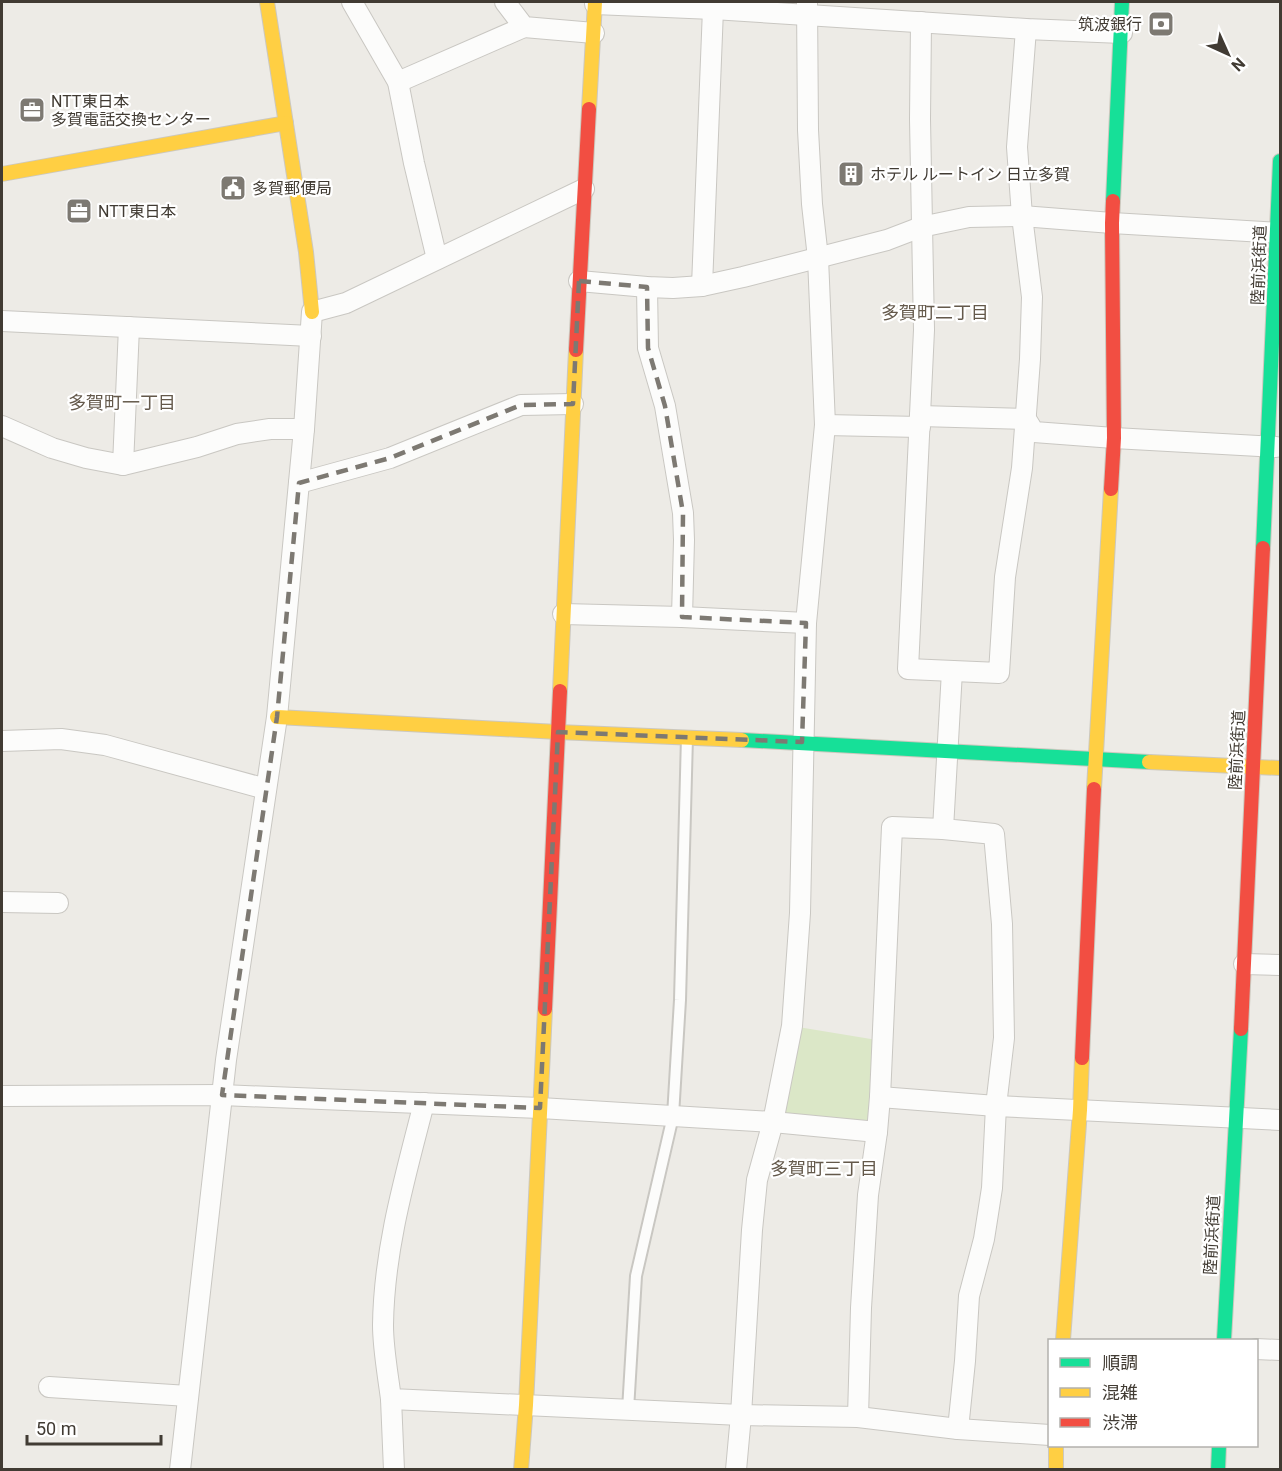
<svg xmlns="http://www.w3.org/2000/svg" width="1282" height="1471" font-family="Roboto,'Noto Sans JP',sans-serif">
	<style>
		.green { fill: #dbe7c7 }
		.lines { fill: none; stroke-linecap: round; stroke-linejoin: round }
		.lane-casing { stroke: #c9c7c2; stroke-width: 14 }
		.street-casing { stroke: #c9c7c2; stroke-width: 22 }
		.fast-casing { stroke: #ccc8be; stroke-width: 16 }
		.slow-casing { stroke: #ccc8be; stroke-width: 16 }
		.jam-casing { stroke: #ccc8be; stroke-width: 16 }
		.lane { stroke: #fcfcfb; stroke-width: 10 }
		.street { stroke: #fcfcfb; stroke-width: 20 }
		.fast { stroke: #16e098; stroke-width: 14 }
		.slow { stroke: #ffcf43; stroke-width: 14 }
		.jam { stroke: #f24e42; stroke-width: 14 }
		.marked { fill: none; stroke: #7d7972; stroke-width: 4.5; stroke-dasharray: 12 8; stroke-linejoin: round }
		.labels { text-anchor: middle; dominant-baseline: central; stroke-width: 4.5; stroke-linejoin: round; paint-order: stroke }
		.poi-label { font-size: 16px; fill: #413b33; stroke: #fff; text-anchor: start }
		.street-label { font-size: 16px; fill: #413b33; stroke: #fff }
		.neighbourhood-label { font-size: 18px; fill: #64594b; stroke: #fff }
	</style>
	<rect width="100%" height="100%" fill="#edebe6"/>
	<path class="green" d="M792 1026 883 1041 877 1132 773 1122Z"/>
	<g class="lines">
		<g class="lane-casing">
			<path id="lane" d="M628 1410 636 1276 673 1116 680 1000 687 737"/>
		</g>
		<g class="street-casing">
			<g id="street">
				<path d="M352 2 398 82 414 163 437 259"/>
				<path d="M505 2 524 27 594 33"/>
				<path d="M595 4 713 9 1026 29 1122 33"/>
				<path d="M921 22 920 119 924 330 908 669 999 673 1005 577 1022 468 1030 359 1032 297 1022 216 1017 147 1026 29"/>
				<path d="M398 82 524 27"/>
				<path d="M579 281 647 287 673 288 702 286 743 277 887 240 921 227 969 217 1022 216 1112 223 1280 233"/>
				<path d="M702 286 713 9"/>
				<path d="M647 287 648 348 665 406 683 513 684 540 682 617"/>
				<path d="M2 321 311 336"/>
				<path d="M920 416 1026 419 1034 432 1114 438 1276 447"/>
				<path d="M825 425 920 427"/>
				<path d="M2 426 52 448 86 458 123 465 197 447 237 434 270 429H304"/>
				<path d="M123 465 129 327"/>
				<path d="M299 483 390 458 521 405 573 404"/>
				<path d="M563 614 682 617 806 623"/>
				<path d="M952 671 943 829 994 834 1002 924 1004 1038 996 1106 992 1188 984 1239 969 1296 965 1361 958 1429"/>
				<path d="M2 741 61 739 105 745 266 789"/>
				<path d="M2 902 58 903"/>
				<path d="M1244 964 1280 965"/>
				<path d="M2 1096 222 1095 540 1108 773 1122 877 1132"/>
				<path d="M880 1097 996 1106 1280 1120"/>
				<path d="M424 1103C405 1177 384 1249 383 1325 383 1349 388 1375 391 1399L741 1415 858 1417 958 1429 1050 1435"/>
				<path d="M1256 1349 1280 1350"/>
				<path d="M49 1387 188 1396"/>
				<path d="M391 1399 394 1470"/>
				<path d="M858 1417 861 1308 868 1195 877 1132 880 1097 892 827 943 829"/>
				<path d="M180 1470 226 1060 277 717 304 429 312 312 346 303 584 189"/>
				<path d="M736 1470 741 1415 752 1230 757 1180 773 1122 792 1026 800 913 806 623 825 425 818 258 812 204 808 130 807 2"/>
			</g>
		</g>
		<g class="fast-casing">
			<g id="fast">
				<path d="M1113 201 1122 2"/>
				<path d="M1263 548 1280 161"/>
				<path d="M742 740 1149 762"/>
				<path d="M1224 1340 1241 1029"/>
				<path d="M1218 1470 1219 1446"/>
			</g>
		</g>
		<g class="slow-casing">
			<g id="slow">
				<path d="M267 2 306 252 312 312"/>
				<path d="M589 109 595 2"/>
				<path d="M2 174 286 123"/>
				<path d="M560 691 576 350"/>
				<path d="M277 717 558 732 742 740"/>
				<path d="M1149 762 1280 768"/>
				<path d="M1094 789 1111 489"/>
				<path d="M1063 1340 1080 1110 1082 1058"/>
				<path d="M1056 1446V1470"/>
				<path d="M521 1470 526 1405 545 1009"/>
			</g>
		</g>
		<g class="jam-casing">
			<g id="jam">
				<path d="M576 350 589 109"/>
				<path d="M1111 489 1114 438 1112 223 1113 201"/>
				<path d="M545 1009 560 691"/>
				<path d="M1241 1029 1263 548"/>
				<path d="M1082 1058 1094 789"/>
			</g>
		</g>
		<use href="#lane" class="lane"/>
		<use href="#street" class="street"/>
		<use href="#fast" class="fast"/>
		<use href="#slow" class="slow"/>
		<use href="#jam" class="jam"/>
	</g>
	<path class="marked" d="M579 281 647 287 648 348 665 406 683 513 682 617 806 623 802 742 558 732 540 1108 222 1095 277 717 299 483 390 458 521 405 573 404Z"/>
	<defs>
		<g id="bank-square" transform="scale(1.35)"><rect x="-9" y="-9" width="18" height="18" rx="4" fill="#7d7972" stroke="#fff"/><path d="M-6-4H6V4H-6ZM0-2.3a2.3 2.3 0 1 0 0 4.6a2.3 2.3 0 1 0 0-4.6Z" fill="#fff"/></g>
		<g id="office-square" transform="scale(1.35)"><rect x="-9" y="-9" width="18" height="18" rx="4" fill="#7d7972" stroke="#fff"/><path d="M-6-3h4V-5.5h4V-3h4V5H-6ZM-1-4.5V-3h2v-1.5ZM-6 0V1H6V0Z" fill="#fff"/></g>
		<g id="building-square" transform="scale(1.35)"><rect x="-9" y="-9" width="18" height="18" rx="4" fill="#7d7972" stroke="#fff"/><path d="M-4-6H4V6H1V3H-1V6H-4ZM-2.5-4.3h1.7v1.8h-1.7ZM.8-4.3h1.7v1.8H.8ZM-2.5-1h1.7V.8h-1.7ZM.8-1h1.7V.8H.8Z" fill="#fff"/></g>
		<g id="civic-square" transform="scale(1.35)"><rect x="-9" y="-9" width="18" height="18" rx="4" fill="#7d7972" stroke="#fff"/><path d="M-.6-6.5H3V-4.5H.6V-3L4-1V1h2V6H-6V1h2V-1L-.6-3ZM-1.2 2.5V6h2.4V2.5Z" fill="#fff"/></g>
	</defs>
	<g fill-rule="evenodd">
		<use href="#bank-square" x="1161" y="24"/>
		<use href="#office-square" x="32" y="110"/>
		<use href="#building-square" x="851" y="174"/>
		<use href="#civic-square" x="233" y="188"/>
		<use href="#office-square" x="79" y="211"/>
	</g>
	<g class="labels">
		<g class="poi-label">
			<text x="1142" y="24" text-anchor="end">筑波銀行</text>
			<text x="51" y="101">NTT東日本<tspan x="51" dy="18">多賀電話交換センター</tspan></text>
			<text x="870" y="174">ホテル ルートイン 日立多賀</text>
			<text x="252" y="188">多賀郵便局</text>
			<text x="98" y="211">NTT東日本</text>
		</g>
		<g class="street-label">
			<text transform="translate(1259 265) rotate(-88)">陸前浜街道</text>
			<text transform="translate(1237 750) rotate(-87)">陸前浜街道</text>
			<text transform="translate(1212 1235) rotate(-87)">陸前浜街道</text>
		</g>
		<g class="neighbourhood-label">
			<text x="935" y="312">多賀町二丁目</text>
			<text x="122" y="402">多賀町一丁目</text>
			<text x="824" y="1168">多賀町三丁目</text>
		</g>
	</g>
	<rect width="1282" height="1471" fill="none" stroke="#413b33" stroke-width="6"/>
	<rect x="1048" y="1339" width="210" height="108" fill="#ffffff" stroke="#b3b1ad" stroke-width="1.5"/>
	<rect x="1060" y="1358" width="30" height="9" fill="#16e098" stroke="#b3b1ad" stroke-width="1.5"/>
	<text x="1102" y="1369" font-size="18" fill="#413b33">順調</text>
	<rect x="1060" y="1388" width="30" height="9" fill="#ffcf43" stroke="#b3b1ad" stroke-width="1.5"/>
	<text x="1102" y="1399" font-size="18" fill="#413b33">混雑</text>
	<rect x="1060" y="1418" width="30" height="9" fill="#f24e42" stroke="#b3b1ad" stroke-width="1.5"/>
	<text x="1102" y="1429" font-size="18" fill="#413b33">渋滞</text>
	<g transform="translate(1228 54) rotate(135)" stroke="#ffffff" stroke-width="4.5" paint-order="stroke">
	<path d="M0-4.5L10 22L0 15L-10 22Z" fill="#413b33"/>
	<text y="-9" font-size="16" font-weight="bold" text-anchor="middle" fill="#413b33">N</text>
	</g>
	<path d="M27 1435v9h134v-9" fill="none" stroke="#413b33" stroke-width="3"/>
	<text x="36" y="1435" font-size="18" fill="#413b33" stroke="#ffffff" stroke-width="4.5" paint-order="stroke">50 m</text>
</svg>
